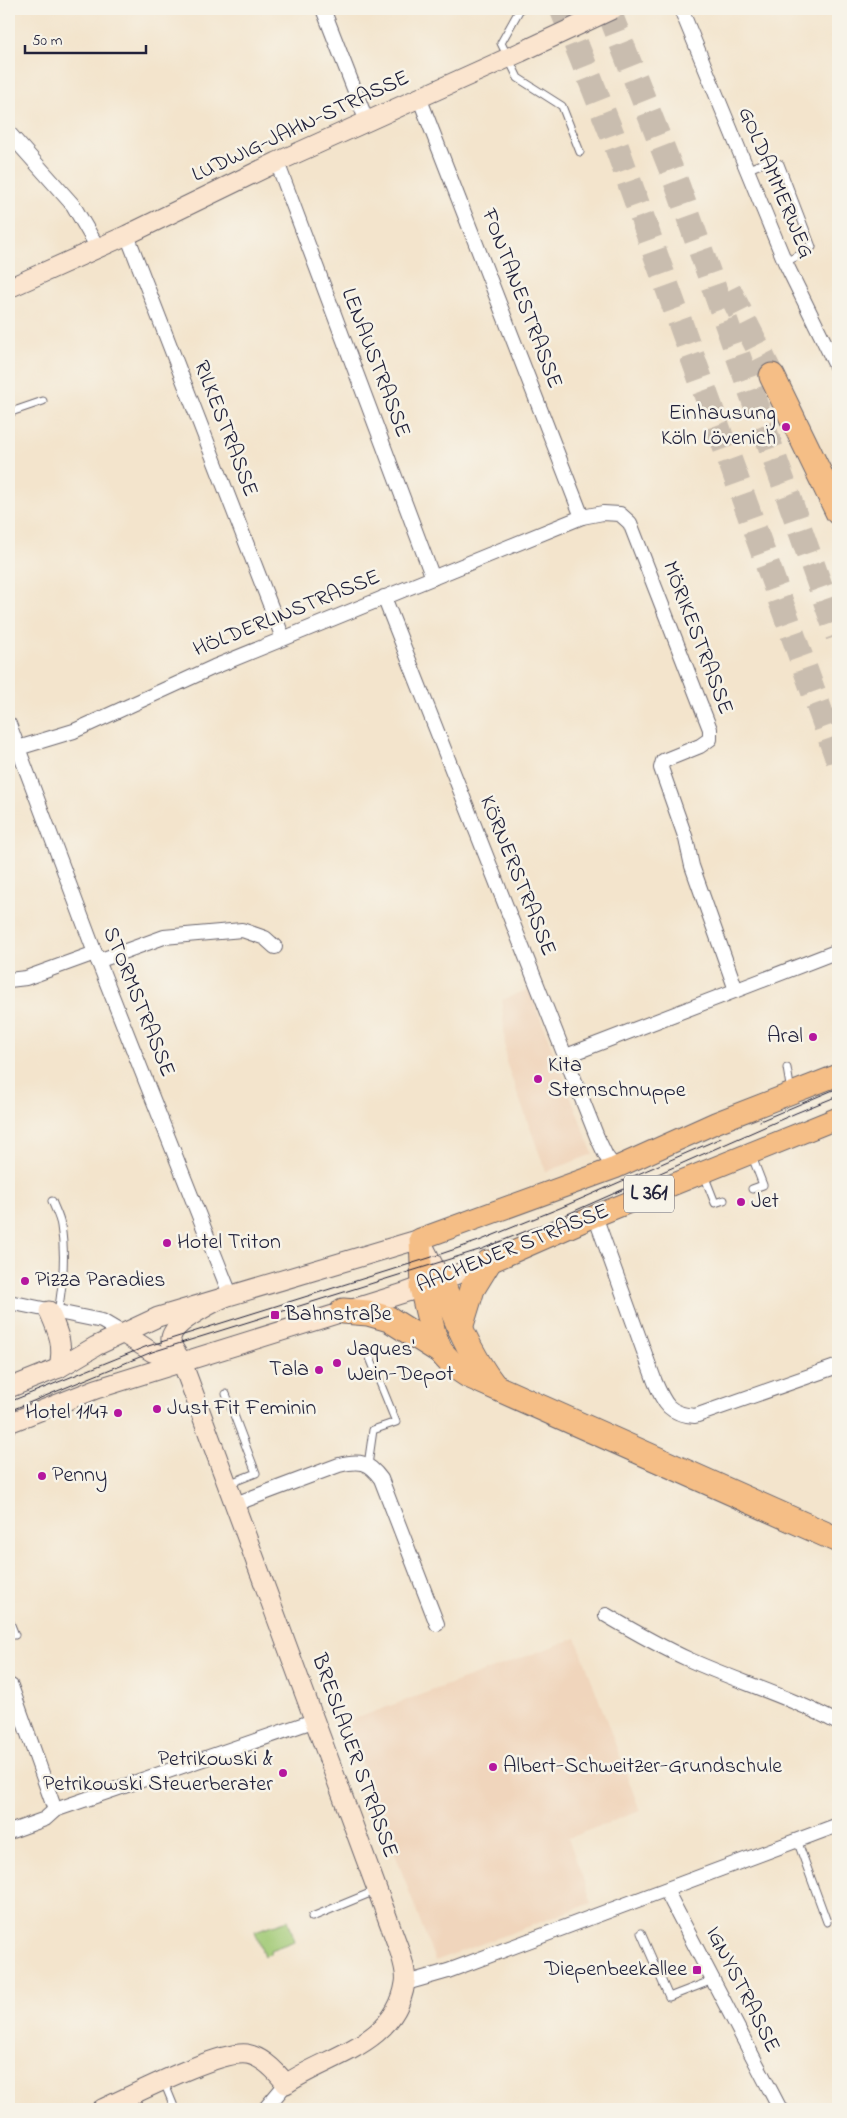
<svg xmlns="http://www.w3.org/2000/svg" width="847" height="2118" font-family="'Indie Flower',sans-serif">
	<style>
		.built { fill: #f0d5bc }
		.green { fill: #a0c975; stroke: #617658 }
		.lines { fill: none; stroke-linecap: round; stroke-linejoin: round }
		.highway-tunnel { stroke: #c9bdaf; stroke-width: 25; stroke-dasharray: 25 12; stroke-linecap: butt }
		.lane-casing { stroke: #6b666e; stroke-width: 9 }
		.street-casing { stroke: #6b666e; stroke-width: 16 }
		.secondary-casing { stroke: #6b666e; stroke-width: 21 }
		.primary-casing { stroke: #6b666e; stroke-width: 23 }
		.highway-casing { stroke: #6b666e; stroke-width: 27 }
		.lane { stroke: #fff; stroke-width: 7 }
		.street { stroke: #fff; stroke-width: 14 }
		.secondary { stroke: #fbe5cf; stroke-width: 19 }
		.primary { stroke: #f5be86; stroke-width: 21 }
		.highway { stroke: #f5be86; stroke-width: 25 }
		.tram { stroke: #22223b; stroke-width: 1 }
		.secondary-bridge-casing { stroke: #6b666e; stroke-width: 21; stroke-linecap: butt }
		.secondary-bridge { stroke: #fbe5cf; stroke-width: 19 }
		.poi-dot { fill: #b5179e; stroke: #f7f3e8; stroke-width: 2 }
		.labels { text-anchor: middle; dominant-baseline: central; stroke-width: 5; stroke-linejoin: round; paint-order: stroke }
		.shield { fill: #f7f3e8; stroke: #62616f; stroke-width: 1 }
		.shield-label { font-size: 21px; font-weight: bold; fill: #22223b }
		.street-label { font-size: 22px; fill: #22223b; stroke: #f7f3e8 }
		.poi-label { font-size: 22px; fill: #22223b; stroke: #f7f3e8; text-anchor: start }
	</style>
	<rect width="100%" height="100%" fill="#f7f3e8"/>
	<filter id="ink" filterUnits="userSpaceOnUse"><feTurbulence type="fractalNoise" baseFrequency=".02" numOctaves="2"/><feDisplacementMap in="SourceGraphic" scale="10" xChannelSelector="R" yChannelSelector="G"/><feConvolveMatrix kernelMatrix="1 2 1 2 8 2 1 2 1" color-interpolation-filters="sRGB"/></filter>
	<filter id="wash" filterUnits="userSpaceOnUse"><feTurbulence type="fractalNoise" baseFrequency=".0096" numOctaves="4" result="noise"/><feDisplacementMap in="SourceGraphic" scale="20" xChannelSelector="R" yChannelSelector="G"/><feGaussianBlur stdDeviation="1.12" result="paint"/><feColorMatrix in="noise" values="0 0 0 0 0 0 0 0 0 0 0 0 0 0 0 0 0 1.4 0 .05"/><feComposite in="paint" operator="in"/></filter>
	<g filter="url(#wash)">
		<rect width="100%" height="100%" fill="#f3e4cc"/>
		<g class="built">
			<path d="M529 989 593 1154 546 1172 506 1062 502 1000Z"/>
			<path d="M576 1638 640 1811 568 1838 592 1903 435 1961 346 1722Z"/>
		</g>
		<path class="green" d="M288 1920 295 1941 270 1950 271 1953 264 1956 255 1931Z"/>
	</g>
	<g filter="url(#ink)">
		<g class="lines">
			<g class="highway-tunnel">
				<path d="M562 9 612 134 838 760"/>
				<path d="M608 9 678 187 838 636"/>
				<path d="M729 290 772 376"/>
			</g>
			<g class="lane-casing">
				<g id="lane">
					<path d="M520 9 501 43 518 78 562 106 580 152"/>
					<path d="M746 170 771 160 780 164 812 247 806 252 785 262"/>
					<path d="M9 411 11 412 43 401"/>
					<path d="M787 1068 791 1092"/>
					<path d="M751 1154 763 1185 752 1189"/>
					<path d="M704 1175 715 1203 724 1200"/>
					<path d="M52 1201C55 1209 60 1218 61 1226 66 1255 63 1284 58 1312"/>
					<path d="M226 1394 256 1473 228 1484"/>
					<path d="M368 1465 373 1430 396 1422 368 1353"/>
					<path d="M9 1620 15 1635"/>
					<path d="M797 1840 827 1922"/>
					<path d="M312 1917 375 1891"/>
					<path d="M641 1933 669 1997 713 1980"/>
					<path d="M164 2082 175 2109"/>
				</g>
			</g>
			<g class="street-casing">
				<g id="street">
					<path d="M323 9 367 122"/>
					<path d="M681 9 785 262 838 370"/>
					<path d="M419 97 582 517"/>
					<path d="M9 133 73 205 98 248"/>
					<path d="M277 162 433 578"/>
					<path d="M127 235 283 638"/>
					<path d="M384 597 597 1137 606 1156 615 1168"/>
					<path d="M9 724 95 953 230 1294"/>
					<path d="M9 748H18L74 731 214 667 582 517 603 513 620 514 630 523 710 729V739L700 746 663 761 661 768 686 839 692 866 736 990"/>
					<path d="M98 961 164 937 242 930 265 938 275 947"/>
					<path d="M9 980 26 978 95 953"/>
					<path d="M566 1056 838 951"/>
					<path d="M595 1216 655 1382C665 1405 669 1414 695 1416L838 1366"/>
					<path d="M9 1302 102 1321 124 1334"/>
					<path d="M235 1504 339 1465C359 1460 368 1461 381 1479L437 1624"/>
					<path d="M606 1615C633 1631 661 1647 690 1660 739 1682 791 1697 838 1723"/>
					<path d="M11 1686 55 1810"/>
					<path d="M9 1832 45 1819 55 1810 316 1720"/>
					<path d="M666 1890 780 2109"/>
					<path d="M406 1983 448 1971 838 1825"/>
					<path d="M265 2109 286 2084"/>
				</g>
			</g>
			<g class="secondary-casing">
				<g id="secondary">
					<path d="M9 288 127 235 277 162 521 52"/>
					<path d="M49 1311C58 1332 64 1344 59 1368"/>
					<path d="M124 1334 152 1352 182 1362"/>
					<path d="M9 1388 59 1368 96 1346 158 1317 420 1239 441 1280"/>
					<path d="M9 1423 96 1389 407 1292 488 1263"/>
					<path d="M102 2109C131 2096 219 2050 247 2054 263 2057 277 2072 286 2084 328 2055 396 2045 405 1983 407 1972 402 1959 399 1949L182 1362C178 1355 170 1346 171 1338 174 1320 215 1303 230 1294"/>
				</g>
			</g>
			<g class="primary-casing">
				<g id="primary">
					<path d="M488 1263 595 1216 838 1118"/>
					<path d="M422 1287 420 1239 615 1168 715 1123 838 1075"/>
				</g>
			</g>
			<g class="highway-casing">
				<g id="highway">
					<path d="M772 376 838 512"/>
					<path d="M441 1280C455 1317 469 1354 494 1386"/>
					<path d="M422 1287 433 1333 440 1351"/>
					<path d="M343 1311 368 1313 389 1319 440 1351 453 1365 468 1375 838 1540"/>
					<path d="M460 1328 472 1289 488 1263"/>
				</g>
			</g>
			<use href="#lane" class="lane"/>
			<use href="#street" class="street"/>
			<use href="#secondary" class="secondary"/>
			<use href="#primary" class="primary"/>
			<use href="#highway" class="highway"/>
			<g class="tram">
				<path d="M760 1121 838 1088"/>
				<path d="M9 1402 145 1347 429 1258 479 1241 560 1208 721 1138"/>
				<path d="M9 1411 152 1352 482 1249 563 1216 796 1113 838 1096"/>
			</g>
			<g class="secondary-bridge-casing">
				<path id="secondary-bridge" d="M521 52 613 9"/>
			</g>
			<use href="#secondary-bridge" class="secondary-bridge"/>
		</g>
	</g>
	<g class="poi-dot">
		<circle cx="786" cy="427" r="5"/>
		<circle cx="813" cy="1037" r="5"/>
		<circle cx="538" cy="1079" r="5"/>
		<circle cx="741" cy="1202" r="5"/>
		<circle cx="167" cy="1243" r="5"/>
		<circle cx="25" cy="1281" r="5"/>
		<rect x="270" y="1310" width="10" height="10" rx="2.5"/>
		<circle cx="337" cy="1363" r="5"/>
		<circle cx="319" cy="1370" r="5"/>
		<circle cx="157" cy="1409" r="5"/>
		<circle cx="118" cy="1413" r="5"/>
		<circle cx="42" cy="1476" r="5"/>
		<circle cx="493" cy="1767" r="5"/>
		<circle cx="283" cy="1773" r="5"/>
		<rect x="692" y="1965" width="10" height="10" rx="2.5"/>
	</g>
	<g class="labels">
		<rect class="shield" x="624" y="1175.5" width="50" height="37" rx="4"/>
		<g class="shield-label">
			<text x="649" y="1194">L 361</text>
		</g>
		<g class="street-label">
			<text transform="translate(301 127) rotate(-25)">LUDWIG-JAHN-STRASSE</text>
			<text transform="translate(775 183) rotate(67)">GOLDAMMERWEG</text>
			<text transform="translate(521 299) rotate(69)">FONTANESTRASSE</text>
			<text transform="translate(375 363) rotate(69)">LENAUSTRASSE</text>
			<text transform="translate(225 429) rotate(69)">RILKESTRASSE</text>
			<text transform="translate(287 614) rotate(-22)">HÖLDERLINSTRASSE</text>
			<text transform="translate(697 638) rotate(69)">MÖRIKESTRASSE</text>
			<text transform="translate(517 876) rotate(68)">KÖRNERSTRASSE</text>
			<text transform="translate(138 1002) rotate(68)">STORMSTRASSE</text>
			<text transform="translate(513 1249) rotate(-22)">AACHENER STRASSE</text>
			<text transform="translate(354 1756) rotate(70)">BRESLAUER STRASSE</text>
			<text transform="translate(742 1990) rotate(63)">IGNYSTRASSE</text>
		</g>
		<g class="poi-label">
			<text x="776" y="414" text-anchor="end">Einhausung<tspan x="776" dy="25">Köln Lövenich</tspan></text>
			<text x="803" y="1037" text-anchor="end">Aral</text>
			<text x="548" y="1066">Kita<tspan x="548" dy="25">Sternschnuppe</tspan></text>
			<text x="751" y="1202">Jet</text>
			<text x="177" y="1243">Hotel Triton</text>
			<text x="35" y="1281">Pizza Paradies</text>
			<text x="285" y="1315">Bahnstraße</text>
			<text x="347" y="1350">Jaques'<tspan x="347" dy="25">Wein-Depot</tspan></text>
			<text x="309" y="1370" text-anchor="end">Tala</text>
			<text x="167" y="1409">Just Fit Feminin</text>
			<text x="108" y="1413" text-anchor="end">Hotel 1147</text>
			<text x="52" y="1476">Penny</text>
			<text x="273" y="1760" text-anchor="end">Petrikowski &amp;<tspan x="273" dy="25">Petrikowski Steuerberater</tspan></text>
			<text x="503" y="1767">Albert-Schweitzer-Grundschule</text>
			<text x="687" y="1970" text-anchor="end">Diepenbeekallee</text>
		</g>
	</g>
	<rect width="847" height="2118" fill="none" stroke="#f7f3e8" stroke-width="30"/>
	<path d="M25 45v8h121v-8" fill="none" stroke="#22223b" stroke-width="2.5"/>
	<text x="32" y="45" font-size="15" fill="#22223b" stroke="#f7f3e8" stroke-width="4" paint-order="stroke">50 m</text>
</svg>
